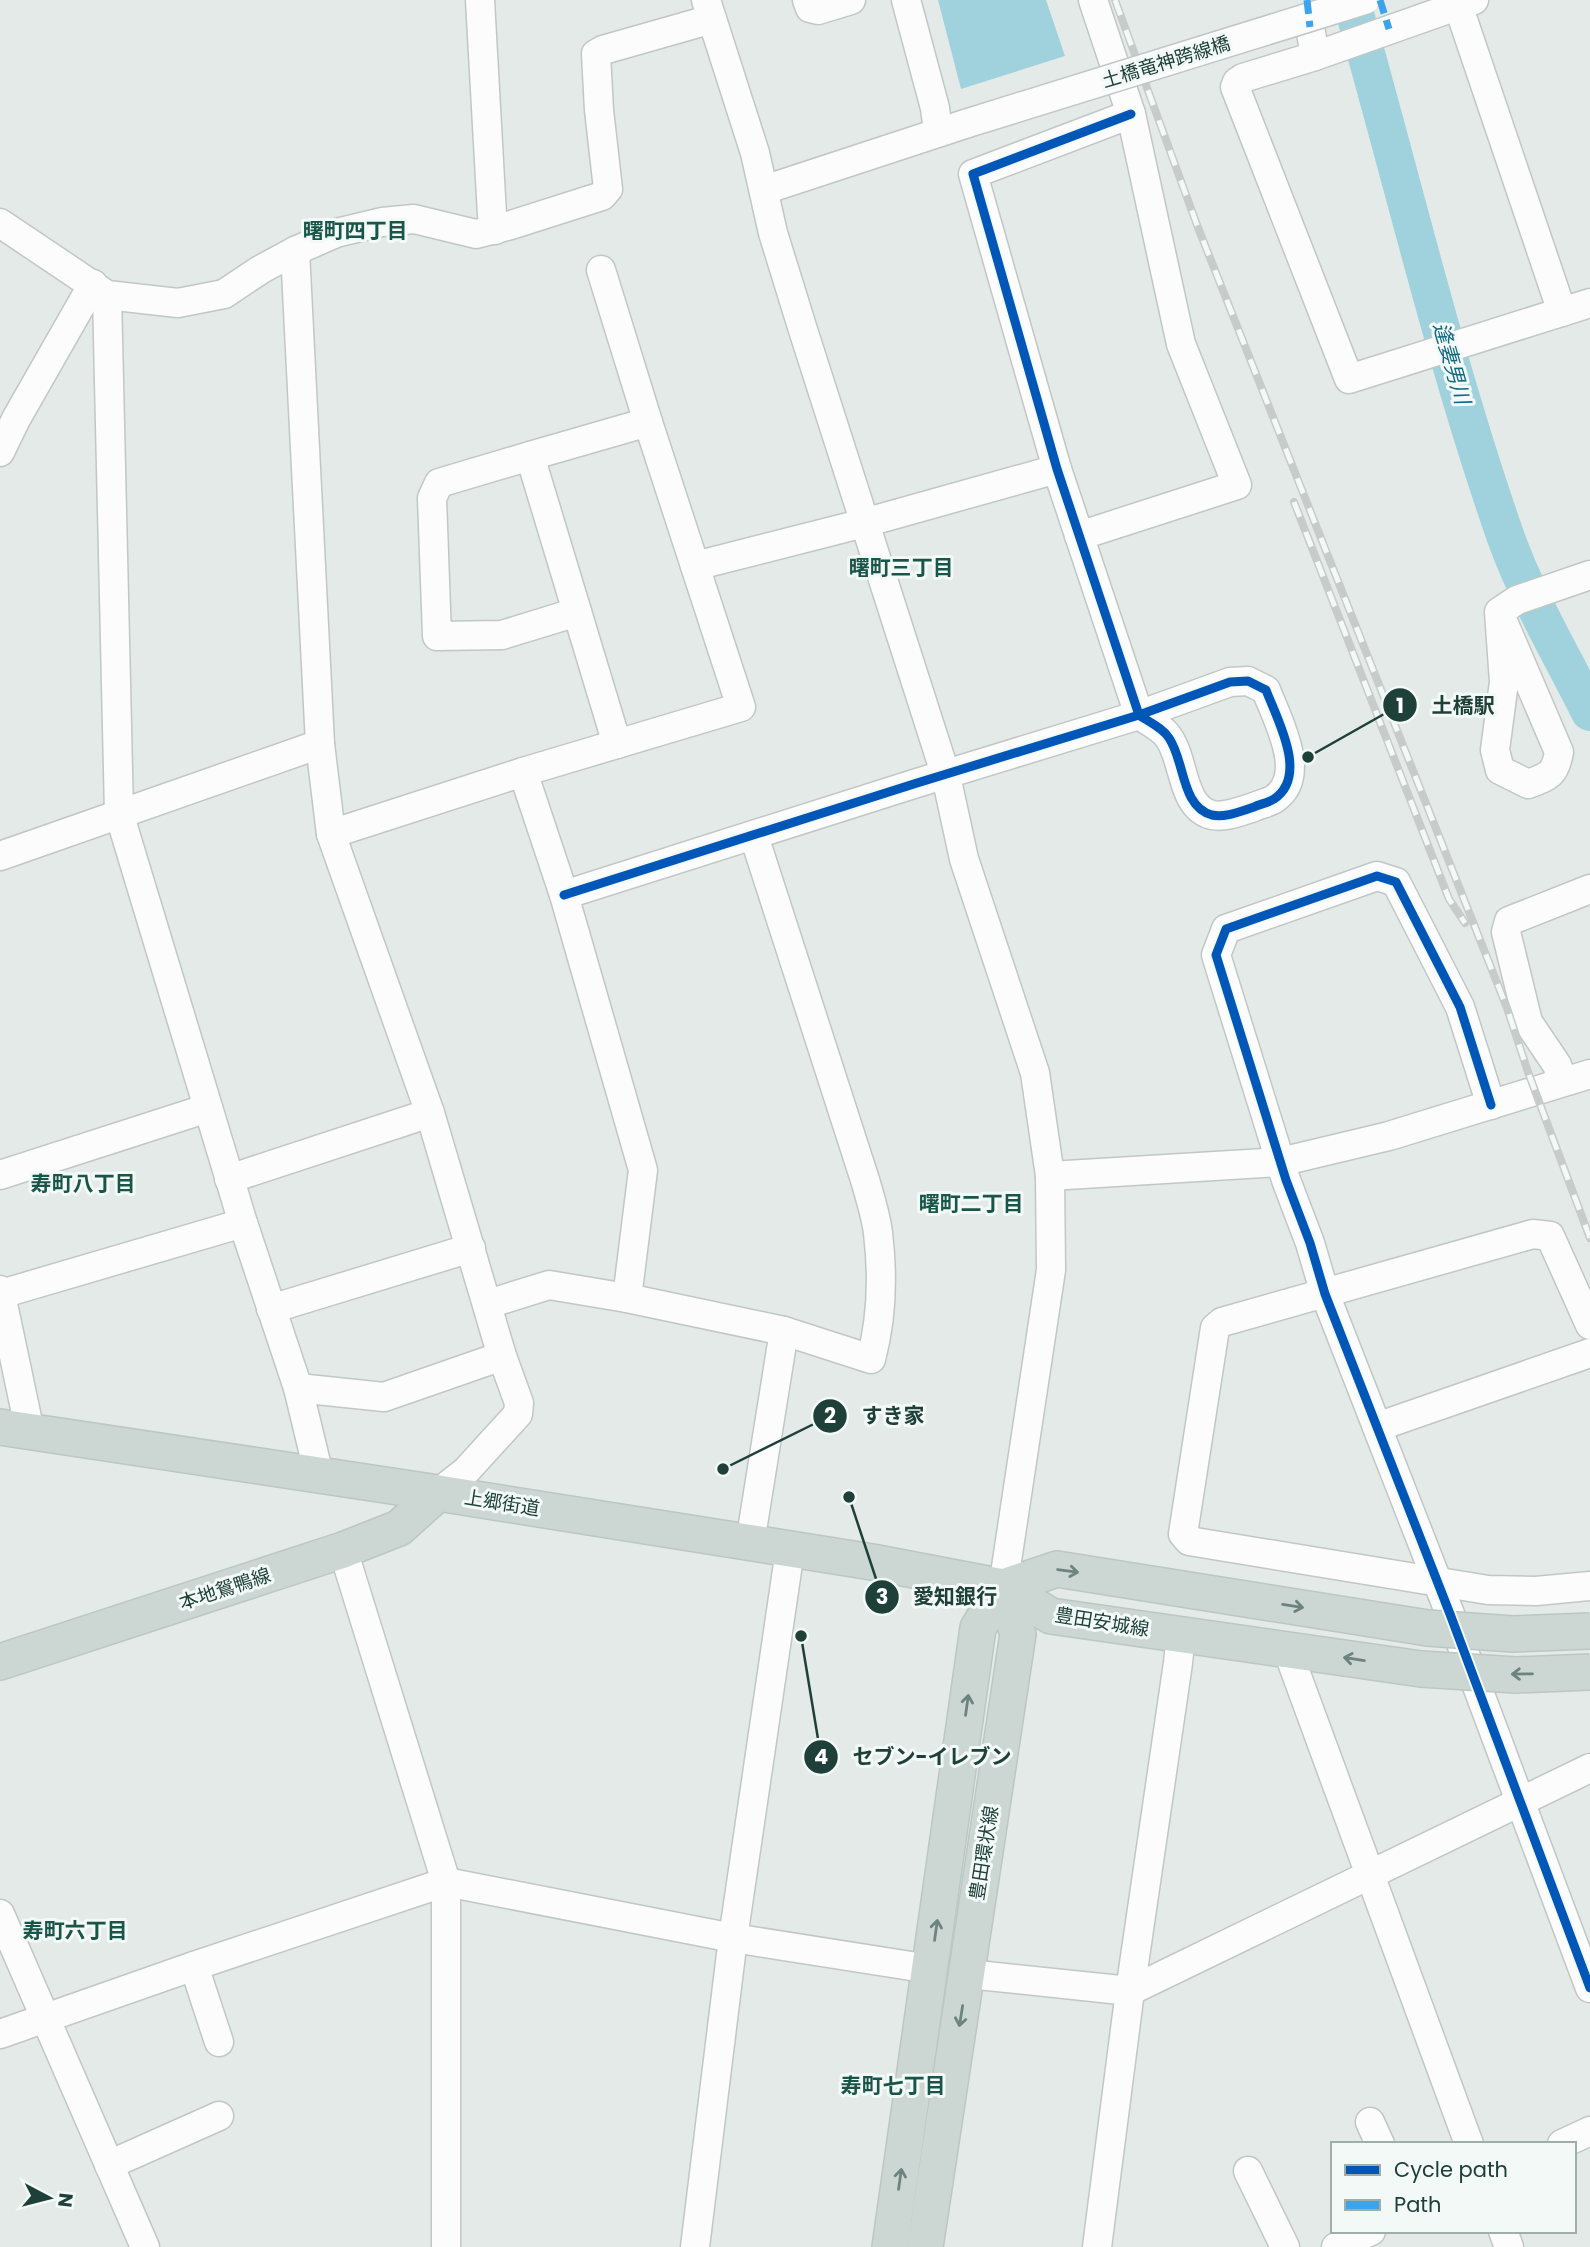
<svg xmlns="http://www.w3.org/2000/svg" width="1590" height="2247" font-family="Poppins,'Noto Sans JP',sans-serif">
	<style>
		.water { fill: #a0d2dd }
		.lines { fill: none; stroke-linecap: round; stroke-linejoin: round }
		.river { stroke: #a0d2dd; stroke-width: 38 }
		.minor-casing { stroke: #c1c7c5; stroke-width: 31 }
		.major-casing { stroke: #bcc7c3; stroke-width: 38 }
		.minor { stroke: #fbfcfb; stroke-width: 28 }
		.major { stroke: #ccd6d3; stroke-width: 35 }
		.rail-casing { stroke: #c7cbca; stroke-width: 8 }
		.rail { stroke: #f2f9f6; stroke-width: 5; stroke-dasharray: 16; stroke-linecap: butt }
		.minor-bridge-casing { stroke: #c1c7c5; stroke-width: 31; stroke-linecap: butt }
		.major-bridge-casing { stroke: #bcc7c3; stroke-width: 38; stroke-linecap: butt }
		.minor-bridge { stroke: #fbfcfb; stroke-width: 28 }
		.major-bridge { stroke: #ccd6d3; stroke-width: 35 }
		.quiet { stroke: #3da4ec; stroke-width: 7; stroke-dasharray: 14 7; stroke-linecap: butt }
		.cycleway-casing { stroke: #f2f9f6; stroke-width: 13 }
		.cycleway { stroke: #0057b8; stroke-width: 9 }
		.oneway { stroke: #6d847e }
		.labels { text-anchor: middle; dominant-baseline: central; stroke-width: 6; stroke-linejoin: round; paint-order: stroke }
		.street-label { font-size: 19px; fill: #1f4039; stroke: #f2f9f6 }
		.neighbourhood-label { font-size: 21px; font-weight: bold; fill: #195549; stroke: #f2f9f6 }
		.water-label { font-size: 21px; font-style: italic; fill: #126b83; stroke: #f2f9f6 }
		.leader { fill: none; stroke: #1f4039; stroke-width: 2.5 }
		.callout-dot { fill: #1f4039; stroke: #f2f9f6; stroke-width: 2.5 }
		.mark-label { font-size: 21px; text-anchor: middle; font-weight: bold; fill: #fff }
		.callout-label { font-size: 21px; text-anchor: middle; font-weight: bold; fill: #1f4039; stroke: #f2f9f6; stroke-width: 6; stroke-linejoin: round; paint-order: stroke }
	</style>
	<rect width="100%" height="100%" fill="#e4eae7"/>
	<path class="water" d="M938 0H1046L1065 56 961 89Z"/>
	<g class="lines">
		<path class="river" d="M1351 0C1402 178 1444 360 1505 535 1527 597 1561 654 1590 712"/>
		<g class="minor-casing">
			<g id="minor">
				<path d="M480 0 492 215 495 230"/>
				<path d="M706 0 755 153 773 233 803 330 946 776 964 859 1035 1073 1050 1176 1051 1270 1003 1587"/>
				<path d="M807 0 810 8 818 10 851 0"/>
				<path d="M906 0 935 108 938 132"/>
				<path d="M1458 5 1562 312"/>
				<path d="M1310 27 1315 56 1243 78 1237 82 1235 87 1349 379 1590 303"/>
				<path d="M1315 56 1474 0"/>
				<path d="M764 190 968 123"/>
				<path d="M0 223 107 295 178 303 224 294 260 270 295 251 336 233 382 222 414 219 476 234 511 225 602 196 608 189 599 110 596 54 603 50 712 19"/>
				<path d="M295 251 320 744 331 834 430 1113 502 1356 519 1403 518 1414 466 1471 438 1493"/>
				<path d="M107 295 119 813 243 1223 298 1388 319 1475"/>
				<path d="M0 452 16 419 93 284"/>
				<path d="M530 456 439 483 432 498 437 636 502 635 577 612"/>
				<path d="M1079 536 1237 485 1181 344 1131 114 1093 0"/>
				<path d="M695 566 864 523 1057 469"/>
				<path d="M1499 612 1504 682 1495 750 1500 770 1528 784C1550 776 1555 774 1559 752L1499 612 1517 600 1590 575"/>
				<path d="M617 744 530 456 648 422"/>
				<path d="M523 772 564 895 643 1170 627 1298"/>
				<path d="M331 834 523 772 741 707 648 422 601 270"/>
				<path d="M0 856 320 744"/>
				<path d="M564 895 917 783 1139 715 1230 682 1248 681 1266 690C1277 719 1309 776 1274 799 1268 803 1260 804 1254 807 1241 811 1225 818 1212 815 1181 807 1185 761 1169 738 1163 728 1149 722 1139 715L1057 469 973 174 1131 114"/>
				<path d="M1563 1082 1557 1065 1528 1022 1506 932 1509 921 1590 889"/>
				<path d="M1491 1105 1460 1007 1396 882 1377 876 1226 929 1216 955 1286 1180 1310 1243 1325 1294 1450 1614 1590 1988"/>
				<path d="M0 1175 208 1108"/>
				<path d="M1050 1176 1280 1162 1389 1136 1590 1074"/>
				<path d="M229 1179 430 1113"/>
				<path d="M0 1290 30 1432"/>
				<path d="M1 1294 243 1223"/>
				<path d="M488 1304 549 1285 627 1298 784 1331 871 1359C882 1318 883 1275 878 1233 876 1216 870 1197 865 1180L754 836"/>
				<path d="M271 1309 471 1248"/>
				<path d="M1590 1325 1550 1236 1533 1234 1222 1322 1215 1328 1183 1534 1189 1541 1488 1590 1536 1591 1590 1586"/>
				<path d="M298 1388 384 1397 502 1356"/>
				<path d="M1377 1427 1590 1353"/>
				<path d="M750 1543 784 1331"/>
				<path d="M343 1550 446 1882V2247"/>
				<path d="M1287 1649 1469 2144"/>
				<path d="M0 1914 145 2247"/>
				<path d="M194 1966 219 2042"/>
				<path d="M968 1974 1130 1991 1590 1768"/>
				<path d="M0 2034 194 1966 446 1882 733 1938 930 1969"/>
				<path d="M1370 2122 1380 2144"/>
				<path d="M1562 2144 1590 2131"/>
				<path d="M109 2165 219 2116"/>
				<path d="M1248 2171 1285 2247"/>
				<path d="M1503 2231 1509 2247"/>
				<path d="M695 2247 733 1938 790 1550"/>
				<path d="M1097 2247 1130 1991 1178 1663 1181 1633"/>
				<path d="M1336 2247 1371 2231"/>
			</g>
		</g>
		<g class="major-casing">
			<g id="major">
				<path d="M0 1427 438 1493 872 1562 1003 1587 1051 1616 1421 1669"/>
				<path d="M1003 1587 1057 1569 1428 1628"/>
				<path d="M0 1662 343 1550 399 1528 438 1493"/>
				<path d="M890 2247 978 1628 1003 1587"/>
				<path d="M925 2247 1018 1634 1003 1587"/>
			</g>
		</g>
		<use href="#minor" class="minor"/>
		<use href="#major" class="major"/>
		<g class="rail-casing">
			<g id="rail">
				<path d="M1115 0 1197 225 1507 1008 1528 1072 1590 1238"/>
				<path d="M1294 502 1449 899 1465 923"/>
			</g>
		</g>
		<use href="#rail" class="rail"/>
		<g class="minor-bridge-casing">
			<path id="minor-bridge" d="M968 123 1365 0"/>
		</g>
		<g class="major-bridge-casing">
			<g id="major-bridge">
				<path d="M1428 1628 1513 1634 1590 1631"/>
				<path d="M1421 1669 1516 1675 1590 1672"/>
			</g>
		</g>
		<use href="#minor-bridge" class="minor-bridge"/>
		<use href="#major-bridge" class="major-bridge"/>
		<g class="quiet">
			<path d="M1307 0 1310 27"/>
			<path d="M1380 0 1389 29"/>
		</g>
		<g class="cycleway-casing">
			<g id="cycleway">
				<path d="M564 895 917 783 1139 715 1230 682 1248 681 1266 690C1277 719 1309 776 1274 799 1268 803 1260 804 1254 807 1241 811 1225 818 1212 815 1181 807 1185 761 1169 738 1163 728 1149 722 1139 715L1057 469 973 174 1131 114"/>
				<path d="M1491 1105 1460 1007 1396 882 1377 876 1226 929 1216 955 1286 1180 1310 1243 1325 1294 1450 1614 1590 1988"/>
			</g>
		</g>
		<use href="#cycleway" class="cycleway"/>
	</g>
	<defs><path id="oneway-shaft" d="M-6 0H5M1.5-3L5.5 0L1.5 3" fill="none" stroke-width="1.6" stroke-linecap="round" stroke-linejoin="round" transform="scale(1.75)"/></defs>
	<g class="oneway">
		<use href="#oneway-shaft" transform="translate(1068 1571) rotate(8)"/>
		<use href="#oneway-shaft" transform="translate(1293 1606) rotate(9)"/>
		<use href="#oneway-shaft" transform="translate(1354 1659) rotate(-171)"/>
		<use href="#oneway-shaft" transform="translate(1522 1674) rotate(179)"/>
		<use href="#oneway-shaft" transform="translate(967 1705) rotate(-82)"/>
		<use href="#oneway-shaft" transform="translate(936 1930) rotate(-82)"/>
		<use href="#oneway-shaft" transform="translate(961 2016) rotate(99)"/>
		<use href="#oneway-shaft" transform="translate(900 2179) rotate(-82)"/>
	</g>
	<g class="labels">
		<g class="street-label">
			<text transform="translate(1166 62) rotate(-17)">土橋竜神跨線橋</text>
			<text transform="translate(502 1503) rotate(9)">上郷街道</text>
			<text transform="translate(225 1589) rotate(-18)">本地鴛鴨線</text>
			<text transform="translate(1102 1622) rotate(9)">豊田安城線</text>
			<text transform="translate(984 1853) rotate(-81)">豊田環状線</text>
		</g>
		<g class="neighbourhood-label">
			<text x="355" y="230">曙町四丁目</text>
			<text x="901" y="567">曙町三丁目</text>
			<text x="83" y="1183">寿町八丁目</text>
			<text x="971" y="1203">曙町二丁目</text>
			<text x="75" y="1930">寿町六丁目</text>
			<text x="893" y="2085">寿町七丁目</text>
		</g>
		<g class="water-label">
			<text transform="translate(1452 363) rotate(74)">逢妻男川</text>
		</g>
	</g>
	<path class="leader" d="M1308 757L1400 705M723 1469L830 1416M849 1497L882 1597M801 1636L821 1757"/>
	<g class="callout-dot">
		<circle cx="1308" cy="757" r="7"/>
		<circle cx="723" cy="1469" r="7"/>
		<circle cx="849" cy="1497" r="7"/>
		<circle cx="801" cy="1636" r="7"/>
		<circle cx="1400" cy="705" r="18"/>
		<circle cx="830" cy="1416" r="18"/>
		<circle cx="882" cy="1597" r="18"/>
		<circle cx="821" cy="1757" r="18"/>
	</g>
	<g class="mark-label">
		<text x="1400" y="713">1</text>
		<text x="830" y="1423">2</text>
		<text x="882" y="1604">3</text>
		<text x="821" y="1764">4</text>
	</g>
	<g class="callout-label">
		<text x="1463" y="713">土橋駅</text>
		<text x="893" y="1423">すき家</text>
		<text x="955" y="1604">愛知銀行</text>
		<text x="932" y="1764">セブン-イレブン</text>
	</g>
	<rect x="1331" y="2142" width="245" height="91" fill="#f2f9f6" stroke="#9eafaa" stroke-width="2"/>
	<rect x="1345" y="2165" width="35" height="10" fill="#0057b8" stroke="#9eafaa" stroke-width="2"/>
	<text x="1394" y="2177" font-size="21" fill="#1f4039">Cycle path</text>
	<rect x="1345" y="2200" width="35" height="10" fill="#3da4ec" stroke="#9eafaa" stroke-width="2"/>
	<text x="1394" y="2212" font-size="21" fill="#1f4039">Path</text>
	<g transform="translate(49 2198) rotate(97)" stroke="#f2f9f6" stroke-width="5" paint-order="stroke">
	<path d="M0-5L12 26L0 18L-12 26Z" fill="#1f4039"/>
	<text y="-10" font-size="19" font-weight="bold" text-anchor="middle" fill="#1f4039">N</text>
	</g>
</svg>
